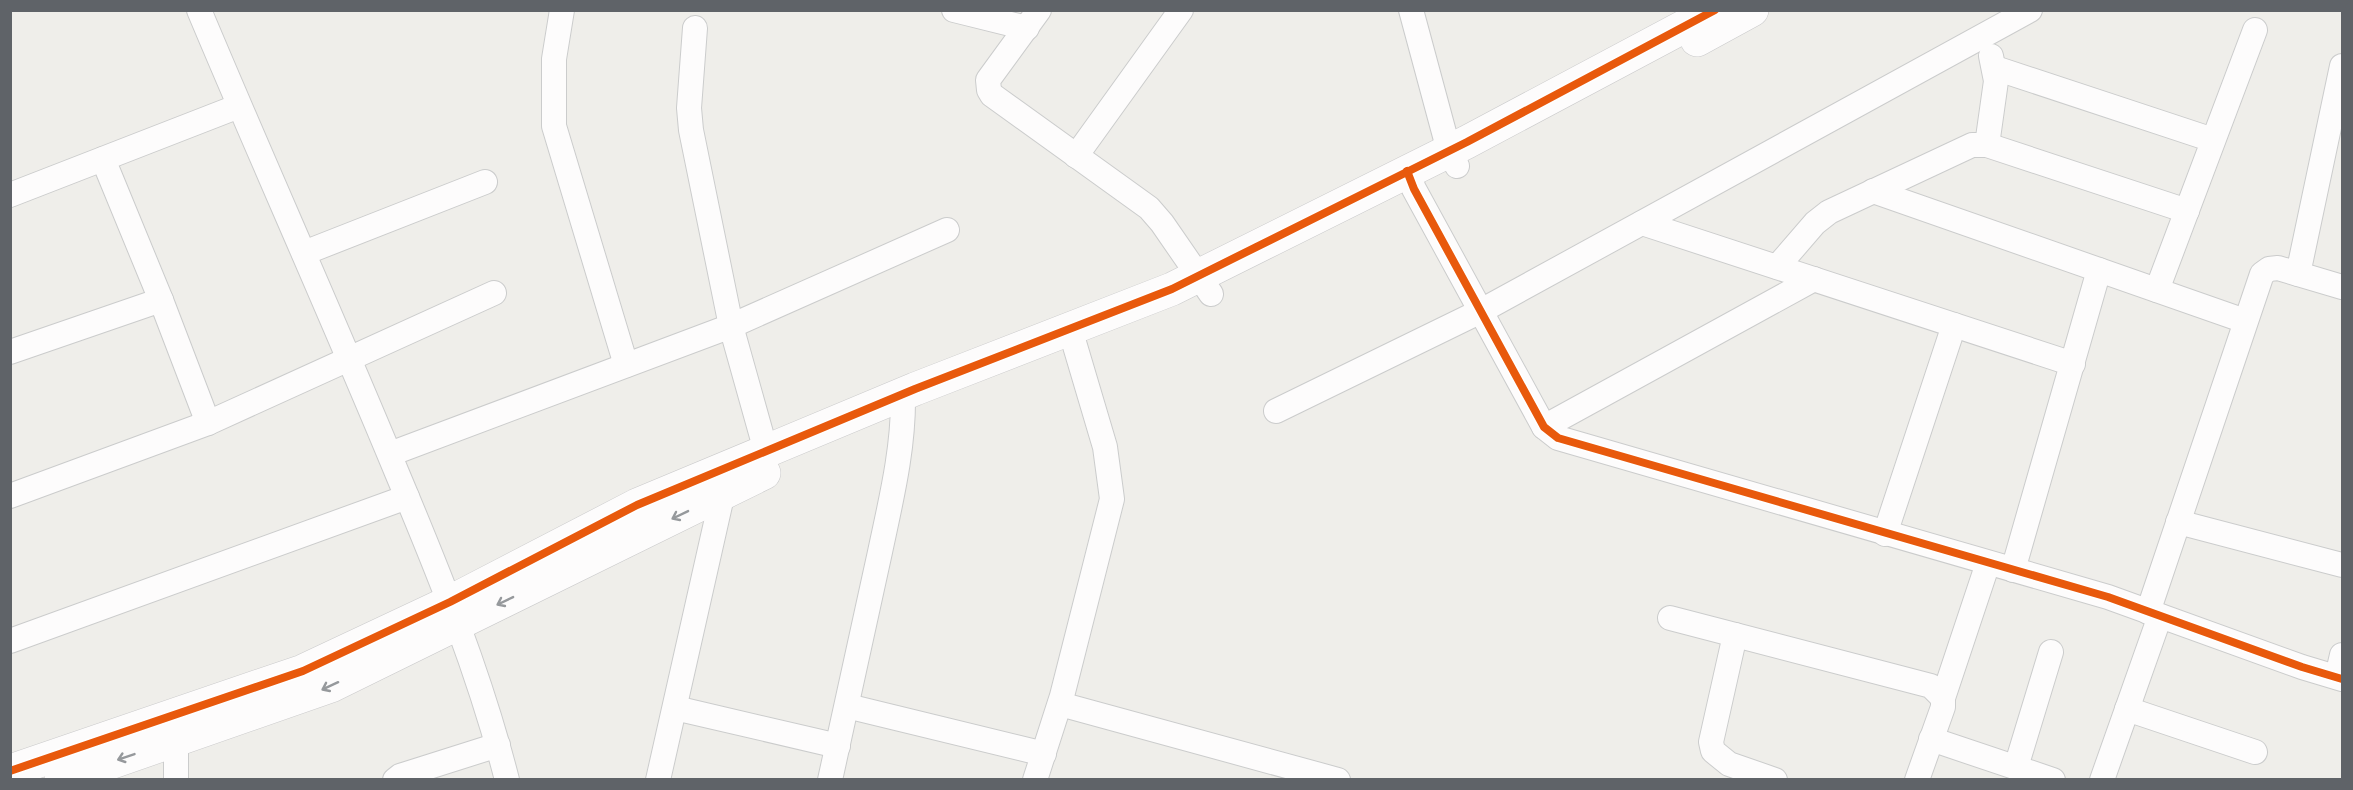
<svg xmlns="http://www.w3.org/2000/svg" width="2353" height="790" font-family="Cabin,sans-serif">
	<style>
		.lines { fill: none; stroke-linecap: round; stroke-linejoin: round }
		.street-casing { stroke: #cbcccc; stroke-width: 26 }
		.secondary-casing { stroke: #cacacb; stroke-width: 34 }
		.street { stroke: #fdfcfc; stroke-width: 24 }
		.secondary { stroke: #fdfcfc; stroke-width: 33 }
		.cycleway-casing { stroke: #fff; stroke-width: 11 }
		.cycleway { stroke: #e8590c; stroke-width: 8 }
		.oneway { stroke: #96999c }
	</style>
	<rect width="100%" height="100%" fill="#efeeea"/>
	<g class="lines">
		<g class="street-casing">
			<g id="street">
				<path d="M199 10C264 165 333 318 397 473 439 573 480 674 507 780"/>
				<path d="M562 10 554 59V126L626 365"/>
				<path d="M954 10 1027 28"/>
				<path d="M1039 10 988 80 989 90 992 95 1149 208 1162 223 1211 294"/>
				<path d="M1411 10 1449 151 1457 166"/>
				<path d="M695 28 689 108 691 130 731 326 766 451"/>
				<path d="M1995 68 2213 140"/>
				<path d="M1987 145 1996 81 1991 56"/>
				<path d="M1076 156 1181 10"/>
				<path d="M103 159 161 300 208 423"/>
				<path d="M1407 171 1414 189 1544 427 1558 438 2108 597 2302 667 2342 679"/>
				<path d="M1873 191 2245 321"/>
				<path d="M10 195 239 106"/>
				<path d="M1642 223 2073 364"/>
				<path d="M304 253 485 182"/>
				<path d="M1777 267 1815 223 1829 212 1972 145H1987L2187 211"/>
				<path d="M2298 274 2342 66"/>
				<path d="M2157 290 2255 30"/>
				<path d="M10 352 161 300"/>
				<path d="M1276 411 1481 311 2030 10"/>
				<path d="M1544 427 1814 279"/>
				<path d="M390 454 731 326 947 230"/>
				<path d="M10 496 208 423 494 293"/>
				<path d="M2178 522 2342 565"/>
				<path d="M1885 534 1954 325"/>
				<path d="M2013 570 2099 270"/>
				<path d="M2148 612 2262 274 2269 269 2278 268 2342 287"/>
				<path d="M1670 618 1931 686 1943 698V707L1917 780"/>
				<path d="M1735 635 1711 742 1713 751 1729 764 1775 780"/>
				<path d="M10 641 407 497"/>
				<path d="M2337 677 2342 655"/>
				<path d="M1943 698 1988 563"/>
				<path d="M1060 704 1338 780"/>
				<path d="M847 706 1044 754"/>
				<path d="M675 708 838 746"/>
				<path d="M2127 709 2255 752"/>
				<path d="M1931 739 2053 780"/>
				<path d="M2016 767 2051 652"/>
				<path d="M176 780V725"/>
				<path d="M395 780 400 776 498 745"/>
				<path d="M658 780 725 483"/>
				<path d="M830 780C847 704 864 628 880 552 891 500 904 448 903 394"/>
				<path d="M1035 780 1062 696 1112 499 1105 447 1070 329"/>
				<path d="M2102 780 2160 616"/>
			</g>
		</g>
		<g class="secondary-casing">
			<g id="secondary">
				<path d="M1697 40 1752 10"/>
				<path d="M10 771 303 671 450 602 637 505 915 389 1172 289 1467 142 1715 10"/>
				<path d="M61 780 331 686 764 473"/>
			</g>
		</g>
		<use href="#street" class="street"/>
		<use href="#secondary" class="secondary"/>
		<g class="cycleway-casing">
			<g id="cycleway">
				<path d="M1407 171 1414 189 1544 427 1558 438 2108 597 2302 667 2342 679"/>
				<path d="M10 771 303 671 450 602 637 505 915 389 1172 289 1467 142 1715 10"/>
			</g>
		</g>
		<use href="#cycleway" class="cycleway"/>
	</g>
	<defs><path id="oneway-shaft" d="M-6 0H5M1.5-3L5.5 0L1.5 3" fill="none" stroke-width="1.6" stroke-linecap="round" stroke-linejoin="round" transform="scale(1.5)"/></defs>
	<g class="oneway">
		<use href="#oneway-shaft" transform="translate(680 515) rotate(154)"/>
		<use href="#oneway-shaft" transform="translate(505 601) rotate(154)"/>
		<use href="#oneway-shaft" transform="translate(330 686) rotate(155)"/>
		<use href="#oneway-shaft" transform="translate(126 757) rotate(161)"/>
	</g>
	<rect width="2353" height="790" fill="none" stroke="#5f6368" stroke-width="24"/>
</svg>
